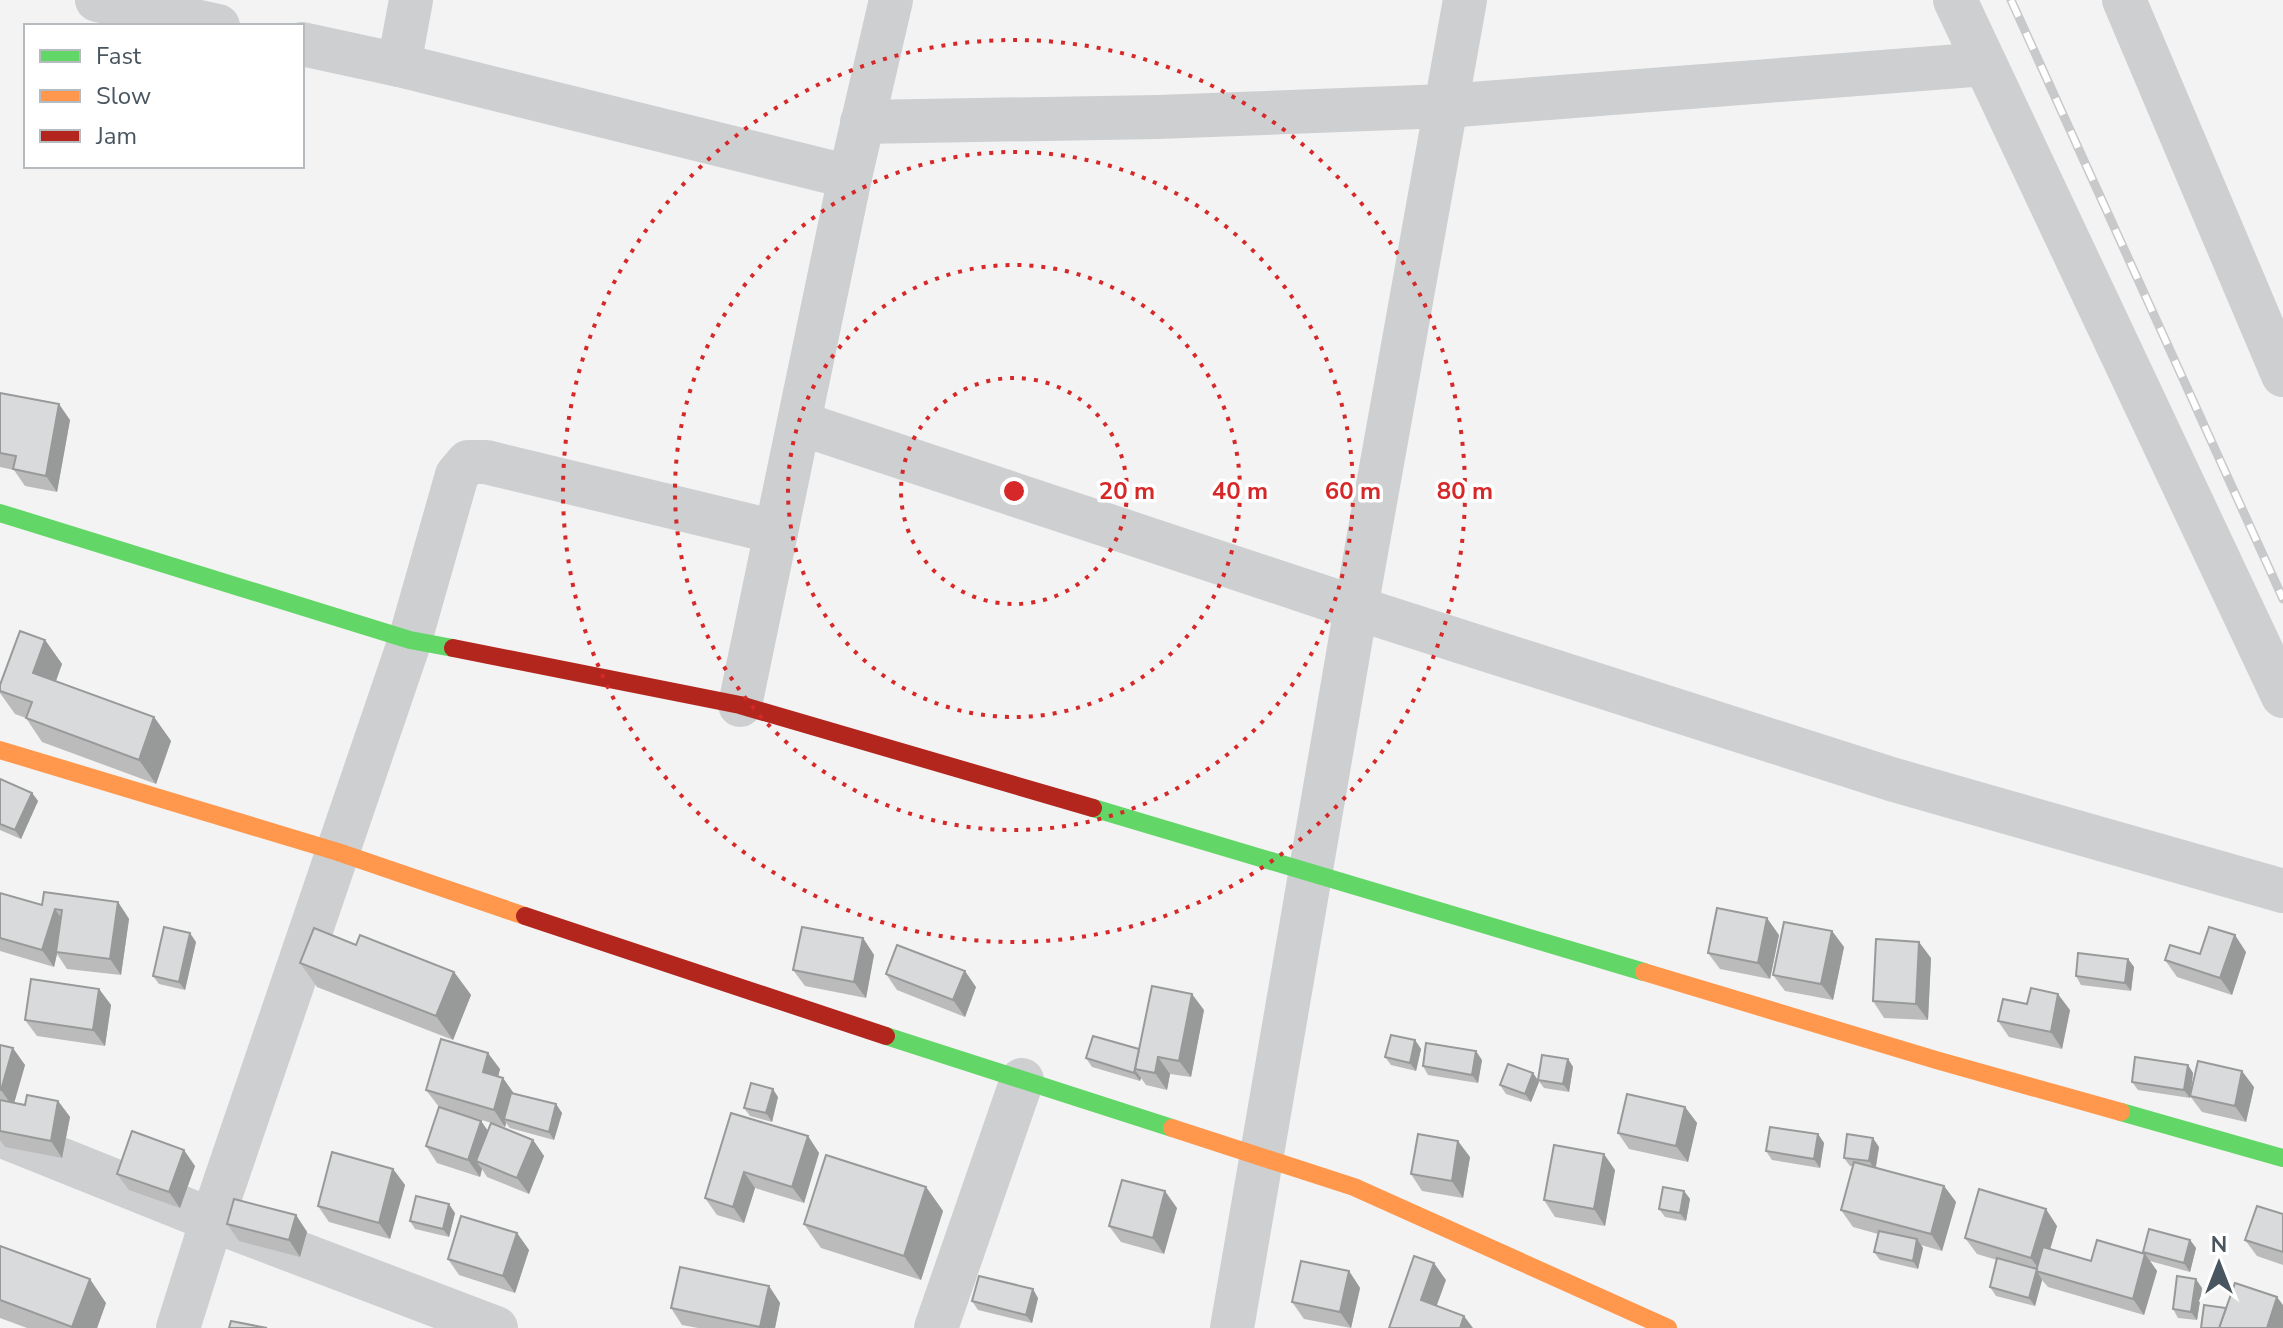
<svg xmlns="http://www.w3.org/2000/svg" width="2283" height="1328" font-family="'Nunito Sans',sans-serif">
	<style>
		.lines { fill: none; stroke-linecap: round; stroke-linejoin: round }
		.street { stroke: #cdcfd1; stroke-width: 44 }
		.fast { stroke: #63d668; stroke-width: 18 }
		.slow { stroke: #ff974d; stroke-width: 18 }
		.jam { stroke: #b3261e; stroke-width: 18 }
		.rail-casing { stroke: #c8c9cb; stroke-width: 9 }
		.rail { stroke: #fff; stroke-width: 6; stroke-dasharray: 18; stroke-linecap: butt }
		.wall { fill: #bbbbbc }
		.shaded-wall { fill: #989999 }
		.building { fill: #d9dadb; stroke: #989999; stroke-width: 2 }
		.ring { fill: none; stroke: #d62828; stroke-width: 4; stroke-dasharray: 4 8 }
		.centre { fill: #d62828; stroke: #fff; stroke-width: 4 }
		.ring-label { font-size: 24px; text-anchor: middle; font-weight: bold; fill: #d62828; stroke: #fff; stroke-width: 7; stroke-linejoin: round; paint-order: stroke }
	</style>
	<rect width="100%" height="100%" fill="#f3f3f3"/>
	<g class="lines">
		<g class="street">
			<path d="M97 0 218 26"/>
			<path d="M1955 0 2283 696"/>
			<path d="M2124 0 2283 375"/>
			<path d="M302 44 399 65 850 177"/>
			<path d="M399 65 411 0"/>
			<path d="M862 122 1158 117 1446 106 1985 64"/>
			<path d="M799 423 1356 608 1891 779 2283 891"/>
			<path d="M740 705 850 177 891 0"/>
			<path d="M0 1135 212 1220 496 1328"/>
			<path d="M178 1328 212 1220 410 640 457 475 468 462H486L776 532"/>
			<path d="M936 1328 1022 1080"/>
			<path d="M1232 1328 1356 608 1465 0"/>
		</g>
		<g class="fast">
			<path d="M0 513 410 640 453 648"/>
			<path d="M1093 808 1644 972"/>
			<path d="M886 1036 1172 1128"/>
			<path d="M2121 1112 2283 1158"/>
		</g>
		<g class="slow">
			<path d="M0 750 338 852 525 916"/>
			<path d="M1644 972 1936 1060 2121 1112"/>
			<path d="M1172 1128 1354 1187 1668 1328"/>
		</g>
		<g class="jam">
			<path d="M453 648 740 705 1093 808"/>
			<path d="M525 916 886 1036"/>
		</g>
		<g class="rail-casing">
			<path id="rail" d="M2011 0 2283 599"/>
		</g>
		<use href="#rail" class="rail"/>
	</g>
	<g class="wall">
		<path d="M0 393 70 420 57 492 25 486 14 470 0 467Z"/>
		<path d="M45 640 62 664 56 681 154 717 171 741 156 784 42 742 26 718 15 714 0 693V685Z"/>
		<path d="M0 779 32 793 38 801 21 839 0 830Z"/>
		<path d="M0 893 42 905 118 902 129 919 121 975 67 969 57 954 54 967 0 951Z"/>
		<path d="M1832 931 1844 947 1833 1000 1785 991 1773 975Z"/>
		<path d="M1779 935 1770 979 1720 969 1708 953Z"/>
		<path d="M863 938 874 955 866 998 805 986 793 970Z"/>
		<path d="M196 942 185 990 159 984 153 976Z"/>
		<path d="M356 945 454 972 471 995 453 1040 317 987 300 963Z"/>
		<path d="M2246 952 2232 995 2177 977 2165 960 2200 954Z"/>
		<path d="M1931 958 1928 1020 1884 1018 1873 1001Z"/>
		<path d="M2128 959 2134 967 2131 991 2081 985 2076 976Z"/>
		<path d="M886 974 976 987 965 1017 897 990Z"/>
		<path d="M99 989 111 1005 105 1046 37 1036 25 1020Z"/>
		<path d="M2027 1004 2070 1010 2062 1049 2009 1037 1998 1021Z"/>
		<path d="M1204 1010 1191 1077 1170 1074 1167 1090 1146 1085 1141 1078 1140 1081 1092 1067 1086 1058 1139 1049Z"/>
		<path d="M1415 1040 1421 1049 1416 1071 1391 1065 1385 1057Z"/>
		<path d="M0 1045 25 1065 14 1103 25 1105 58 1101 70 1117 62 1158 5 1147 0 1140Z"/>
		<path d="M1568 1059 1573 1067 1569 1092 1544 1088 1538 1080Z"/>
		<path d="M1482 1060 1478 1083 1428 1075 1423 1066Z"/>
		<path d="M2188 1065 2193 1073 2190 1098 2138 1090 2132 1082Z"/>
		<path d="M500 1069 498 1077 503 1078 514 1094 556 1104 562 1113 554 1140 510 1128 506 1123 505 1127 442 1108 481 1121 488 1131 533 1140 544 1156 529 1194 487 1177 482 1169 480 1177 437 1163 426 1146 439 1107 426 1090Z"/>
		<path d="M1533 1073 1539 1082 1531 1102 1506 1094 1500 1085Z"/>
		<path d="M2254 1087 2246 1122 2202 1112 2190 1096Z"/>
		<path d="M778 1097 772 1122 750 1116 744 1108Z"/>
		<path d="M1685 1107 1697 1123 1688 1162 1629 1149 1618 1133Z"/>
		<path d="M731 1113 808 1136 819 1153 804 1203 755 1188 744 1223 717 1215 705 1198Z"/>
		<path d="M1818 1134 1824 1143 1820 1168 1772 1160 1766 1151Z"/>
		<path d="M1879 1147 1876 1168 1944 1186 1956 1202 1942 1251 1921 1245 1923 1248 1918 1269 1880 1260 1874 1252 1878 1234 1853 1227 1841 1210 1853 1166H1850L1844 1158Z"/>
		<path d="M1470 1157 1463 1198 1422 1191 1411 1174Z"/>
		<path d="M195 1166 180 1208 129 1190 117 1174Z"/>
		<path d="M393 1169 405 1185 390 1239 329 1222 318 1206Z"/>
		<path d="M1615 1170 1605 1226 1555 1217 1544 1200Z"/>
		<path d="M926 1187 943 1211 921 1280 821 1248 804 1224Z"/>
		<path d="M1684 1191 1690 1199 1686 1221 1665 1217 1659 1209Z"/>
		<path d="M1177 1208 1164 1254 1121 1242 1109 1226Z"/>
		<path d="M455 1213 449 1237 415 1229 410 1221Z"/>
		<path d="M2283 1214V1265L2257 1256 2245 1240Z"/>
		<path d="M296 1215 307 1232 300 1257 239 1241 227 1224Z"/>
		<path d="M2057 1226 2050 1249 2091 1261 2144 1254 2143 1252 2190 1240 2196 1248 2190 1272 2150 1261 2157 1271 2144 1315 2048 1287 2042 1280 2035 1306 1996 1296 1990 1287 1997 1260 1977 1254 1965 1238Z"/>
		<path d="M517 1233 529 1250 515 1293 459 1275 448 1259Z"/>
		<path d="M0 1246 106 1303 97 1328H27L0 1318Z"/>
		<path d="M1349 1271 1360 1288 1351 1328 1304 1319 1292 1302Z"/>
		<path d="M769 1286 780 1303 775 1328H698L682 1325 671 1308Z"/>
		<path d="M2202 1288 2197 1320 2178 1318 2173 1309Z"/>
		<path d="M1038 1298 1032 1323 978 1310 972 1301Z"/>
	</g>
	<g class="shaded-wall">
		<path d="M59 404 70 420 57 492 46 476Z"/>
		<path d="M45 640 62 664 50 697 33 673Z"/>
		<path d="M154 717 171 741 156 784 139 760Z"/>
		<path d="M32 793 38 801 21 839 15 830Z"/>
		<path d="M118 902 129 919 121 975 110 959Z"/>
		<path d="M55 909 66 925 56 952 57 954 54 967 42 950Z"/>
		<path d="M1767 918 1779 935 1770 979 1758 963Z"/>
		<path d="M1832 931 1844 947 1833 1000 1821 984Z"/>
		<path d="M190 933 196 942 185 990 179 982Z"/>
		<path d="M2235 935 2246 952 2232 995 2220 978Z"/>
		<path d="M863 938 874 955 866 998 854 982Z"/>
		<path d="M1919 942 1931 958 1928 1020 1916 1004Z"/>
		<path d="M2128 959 2134 967 2131 991 2125 983Z"/>
		<path d="M965 971 976 987 965 1017 953 1000Z"/>
		<path d="M454 972 471 995 453 1040 436 1016Z"/>
		<path d="M99 989 111 1005 105 1046 93 1030Z"/>
		<path d="M1192 994 1204 1010 1191 1077 1179 1061Z"/>
		<path d="M2058 994 2070 1010 2062 1049 2051 1032Z"/>
		<path d="M1415 1040 1421 1049 1416 1071 1410 1063Z"/>
		<path d="M13 1048 25 1065 13 1107 1 1090Z"/>
		<path d="M1476 1051 1482 1060 1478 1083 1472 1075Z"/>
		<path d="M488 1053 500 1069 495 1089 483 1072Z"/>
		<path d="M1158 1057 1170 1074 1167 1090 1155 1073Z"/>
		<path d="M1568 1059 1573 1067 1569 1092 1563 1084Z"/>
		<path d="M2188 1065 2193 1073 2190 1098 2184 1090Z"/>
		<path d="M1135 1070 1141 1078 1140 1081 1134 1073Z"/>
		<path d="M2242 1071 2254 1087 2246 1122 2235 1106Z"/>
		<path d="M1533 1073 1539 1082 1531 1102 1525 1094Z"/>
		<path d="M503 1078 515 1095 504 1119 506 1123 505 1127 494 1110Z"/>
		<path d="M773 1089 778 1097 772 1122 766 1113Z"/>
		<path d="M58 1101 70 1117 62 1158 51 1141Z"/>
		<path d="M556 1104 562 1113 554 1140 549 1132Z"/>
		<path d="M1685 1107 1697 1123 1688 1162 1676 1146Z"/>
		<path d="M481 1121 492 1137 476 1161 482 1169 480 1177 468 1160Z"/>
		<path d="M1818 1134 1824 1143 1820 1168 1814 1159Z"/>
		<path d="M808 1136 819 1153 804 1203 792 1187Z"/>
		<path d="M1873 1138 1879 1147 1875 1170 1869 1161Z"/>
		<path d="M533 1140 544 1156 529 1194 517 1178Z"/>
		<path d="M1458 1141 1470 1157 1463 1198 1452 1181Z"/>
		<path d="M184 1150 195 1166 180 1208 169 1192Z"/>
		<path d="M1604 1154 1615 1170 1605 1226 1594 1209Z"/>
		<path d="M393 1169 405 1185 390 1239 379 1223Z"/>
		<path d="M744 1172 755 1188 744 1223 733 1207Z"/>
		<path d="M1944 1186 1956 1202 1942 1251 1931 1234Z"/>
		<path d="M926 1187 943 1211 921 1280 904 1256Z"/>
		<path d="M1165 1191 1177 1208 1164 1254 1153 1238Z"/>
		<path d="M1684 1191 1690 1199 1686 1221 1680 1213Z"/>
		<path d="M449 1204 455 1213 449 1237 443 1229Z"/>
		<path d="M2046 1209 2057 1226 2043 1273 2041 1272 2031 1258Z"/>
		<path d="M296 1215 307 1232 300 1257 289 1240Z"/>
		<path d="M517 1233 529 1250 515 1293 503 1276Z"/>
		<path d="M1917 1239 1923 1248 1918 1269 1913 1261Z"/>
		<path d="M2190 1240 2196 1248 2190 1272 2184 1263Z"/>
		<path d="M2145 1254 2157 1271 2144 1315 2133 1299Z"/>
		<path d="M1434 1263 1446 1280 1433 1316 1421 1300Z"/>
		<path d="M1349 1271 1360 1288 1351 1328 1340 1312Z"/>
		<path d="M2037 1271 2042 1280 2035 1306 2029 1298Z"/>
		<path d="M90 1279 106 1303 97 1328H72V1327Z"/>
		<path d="M2196 1279 2202 1288 2197 1320 2191 1312Z"/>
		<path d="M769 1286 780 1303 775 1328H760Z"/>
		<path d="M1033 1289 1038 1298 1032 1323 1026 1315Z"/>
		<path d="M2277 1297 2283 1305V1328H2267Z"/>
		<path d="M1464 1316 1473 1328H1460Z"/>
	</g>
	<g class="building">
		<path d="M0 393 59 404 46 476 13 469 16 456 0 453Z"/>
		<path d="M20 631 45 640 33 673 154 717 139 760 26 718 32 702 0 691V685Z"/>
		<path d="M0 779 32 793 15 830 0 824Z"/>
		<path d="M44 892 118 902 110 959 56 952 62 910 55 909 42 950 0 938V893L42 905Z"/>
		<path d="M1717 908 1767 918 1758 963 1708 953Z"/>
		<path d="M1784 922 1832 931 1821 984 1773 975Z"/>
		<path d="M164 927 190 933 179 982 153 976Z"/>
		<path d="M802 927 863 938 854 982 793 970Z"/>
		<path d="M2209 927 2235 935 2220 978 2165 960 2170 945 2200 954Z"/>
		<path d="M314 928 356 945 360 935 454 972 436 1016 300 963Z"/>
		<path d="M1876 939 1919 942 1916 1004 1873 1001Z"/>
		<path d="M897 945 965 971 953 1000 886 974Z"/>
		<path d="M2078 953 2128 959 2125 983 2076 976Z"/>
		<path d="M31 979 99 989 93 1030 25 1020Z"/>
		<path d="M1152 986 1192 994 1179 1061 1158 1057 1155 1073 1135 1069Z"/>
		<path d="M2031 988 2058 994 2051 1032 1998 1021 2003 999 2027 1004Z"/>
		<path d="M1391 1035 1415 1040 1410 1063 1385 1057Z"/>
		<path d="M1093 1036 1139 1049 1134 1073 1086 1058Z"/>
		<path d="M441 1039 488 1053 483 1072 503 1078 494 1110 426 1090Z"/>
		<path d="M1426 1043 1476 1051 1472 1075 1423 1066Z"/>
		<path d="M0 1045 13 1048 1 1090H0Z"/>
		<path d="M1542 1055 1568 1059 1563 1084 1538 1080Z"/>
		<path d="M2135 1057 2188 1065 2184 1090 2132 1082Z"/>
		<path d="M2198 1061 2242 1071 2235 1106 2190 1096Z"/>
		<path d="M1508 1064 1533 1073 1525 1094 1500 1085Z"/>
		<path d="M751 1083 773 1089 766 1113 744 1108Z"/>
		<path d="M511 1093 556 1104 549 1132 504 1119Z"/>
		<path d="M1627 1094 1685 1107 1676 1146 1618 1133Z"/>
		<path d="M27 1095 58 1101 51 1141 0 1131V1100L25 1105Z"/>
		<path d="M439 1107 481 1121 468 1160 426 1146Z"/>
		<path d="M731 1113 808 1136 792 1187 744 1172 733 1207 705 1198Z"/>
		<path d="M491 1123 533 1140 517 1178 476 1161Z"/>
		<path d="M1770 1127 1818 1134 1814 1159 1766 1151Z"/>
		<path d="M132 1131 184 1150 169 1192 117 1174Z"/>
		<path d="M1418 1134 1458 1141 1452 1181 1411 1174Z"/>
		<path d="M1847 1134 1873 1138 1869 1161 1844 1158Z"/>
		<path d="M1554 1145 1604 1154 1594 1209 1544 1200Z"/>
		<path d="M332 1152 393 1169 379 1223 318 1206Z"/>
		<path d="M826 1155 926 1187 904 1256 804 1224Z"/>
		<path d="M1854 1162 1944 1186 1931 1234 1841 1210Z"/>
		<path d="M1122 1180 1165 1191 1153 1238 1109 1226Z"/>
		<path d="M1663 1187 1684 1191 1680 1213 1659 1209Z"/>
		<path d="M1979 1189 2046 1209 2031 1258 1965 1238Z"/>
		<path d="M416 1196 449 1204 443 1229 410 1221Z"/>
		<path d="M234 1199 296 1215 289 1240 227 1224Z"/>
		<path d="M2257 1206 2283 1214V1252L2245 1240Z"/>
		<path d="M461 1216 517 1233 503 1276 448 1259Z"/>
		<path d="M2149 1229 2190 1240 2184 1263 2143 1252Z"/>
		<path d="M1879 1231 1917 1239 1913 1261 1874 1252Z"/>
		<path d="M2097 1240 2145 1254 2133 1299 2036 1271 2043 1247 2091 1261Z"/>
		<path d="M0 1246 90 1279 72 1327 0 1300Z"/>
		<path d="M1414 1256 1434 1263 1421 1300 1464 1316 1460 1328H1389Z"/>
		<path d="M1997 1258 2037 1269 2029 1298 1990 1287Z"/>
		<path d="M1301 1261 1349 1271 1340 1312 1292 1302Z"/>
		<path d="M680 1267 769 1286 760 1327 671 1308Z"/>
		<path d="M979 1276 1033 1289 1026 1315 972 1301Z"/>
		<path d="M2177 1276 2196 1279 2191 1312 2173 1309Z"/>
		<path d="M2235 1283 2277 1297 2267 1328H2219Z"/>
		<path d="M2204 1305 2226 1308 2219 1328H2201Z"/>
		<path d="M231 1321 267 1328H229Z"/>
	</g>
	<g class="ring">
		<circle cx="1014" cy="491" r="113"/>
		<circle cx="1014" cy="491" r="226"/>
		<circle cx="1014" cy="491" r="339"/>
		<circle cx="1014" cy="491" r="451"/>
	</g>
	<circle cx="1014" cy="491" r="12" class="centre"/>
	<g class="ring-label">
		<text x="1127" y="499">20 m</text>
		<text x="1240" y="499">40 m</text>
		<text x="1353" y="499">60 m</text>
		<text x="1465" y="499">80 m</text>
	</g>
	<rect x="24" y="24" width="280" height="144" fill="#ffffff" stroke="#b6bbbf" stroke-width="2"/>
	<rect x="40" y="50" width="40" height="12" fill="#63d668" stroke="#b6bbbf" stroke-width="2"/>
	<text x="96" y="64" font-size="24" fill="#495660">Fast</text>
	<rect x="40" y="90" width="40" height="12" fill="#ff974d" stroke="#b6bbbf" stroke-width="2"/>
	<text x="96" y="104" font-size="24" fill="#495660">Slow</text>
	<rect x="40" y="130" width="40" height="12" fill="#b3261e" stroke="#b6bbbf" stroke-width="2"/>
	<text x="96" y="144" font-size="24" fill="#495660">Jam</text>
	<g transform="translate(2219 1264)" stroke="#ffffff" stroke-width="6" paint-order="stroke">
	<path d="M0-6L14 30L0 20L-14 30Z" fill="#495660"/>
	<text y="-12" font-size="22" font-weight="bold" text-anchor="middle" fill="#495660">N</text>
	</g>
</svg>
